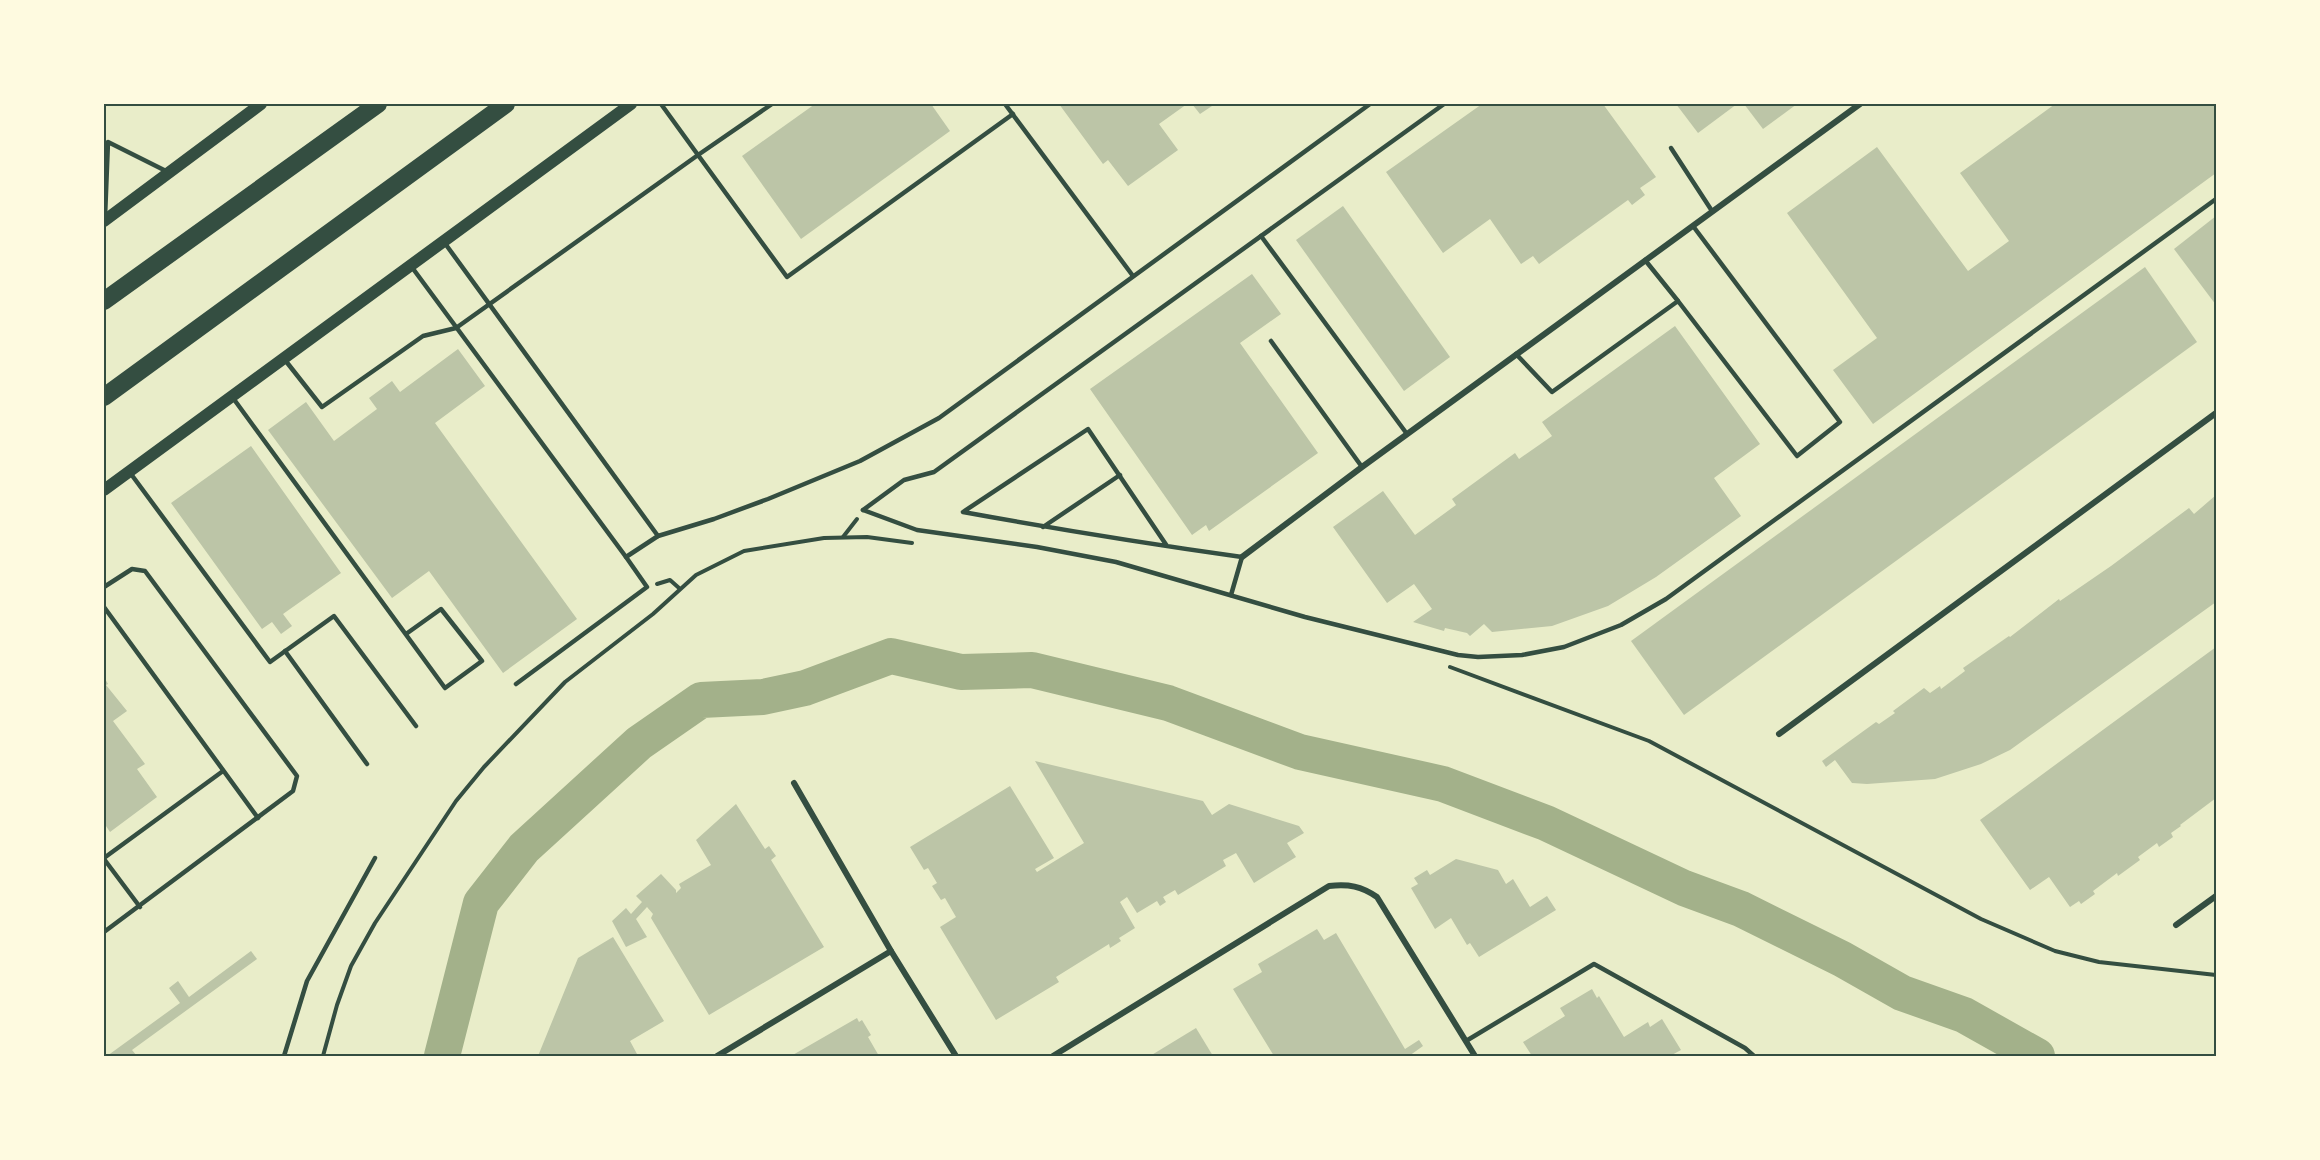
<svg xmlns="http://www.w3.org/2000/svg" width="2320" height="1160" font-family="'Nunito Sans',sans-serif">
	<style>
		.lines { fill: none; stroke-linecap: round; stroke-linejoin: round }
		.river { stroke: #a3b18a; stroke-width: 36 }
		.building { fill: #bcc5a7 }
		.path { stroke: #344e41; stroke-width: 4 }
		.service { stroke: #344e41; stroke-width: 4.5 }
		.minor { stroke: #344e41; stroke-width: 6 }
		.secondary { stroke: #344e41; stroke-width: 12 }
		.motorway { stroke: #344e41; stroke-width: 18 }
		.neatline { fill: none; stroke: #344e41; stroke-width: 2 }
	</style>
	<rect width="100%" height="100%" fill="#e9edc9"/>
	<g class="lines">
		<path class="river" d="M442 1056 481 903 524 848 639 743 701 700 763 697 805 688 891 656 961 672 1032 670 1168 703 1300 752 1443 784 1546 823 1684 888 1741 909 1842 959 1902 993 1964 1015 2037 1056"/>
	</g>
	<g class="building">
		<path d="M815 104H931L950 131 801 239 742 156Z"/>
		<path d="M1059 104H1187L1159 124 1178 150 1128 186 1108 160 1103 164Z"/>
		<path d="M1192 104H1215L1200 114Z"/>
		<path d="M1482 104H1603L1656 177 1640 188 1645 195 1632 205 1628 200 1539 264 1533 256 1521 264 1490 219 1443 253 1386 172Z"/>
		<path d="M1676 104H1737L1698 133Z"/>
		<path d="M1744 104H1797L1763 129Z"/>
		<path d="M2055 104H2216V173L1873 424 1833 370 1877 338 1787 213 1877 147 1968 271 2009 241 1960 173Z"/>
		<path d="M1343 206 1450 357 1404 391 1296 240Z"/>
		<path d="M2216 216V305L2174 249Z"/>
		<path d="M2145 267 2197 342 1684 715 1631 641Z"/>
		<path d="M1252 274 1281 314 1240 343 1318 453 1209 531 1206 525 1192 535 1090 389Z"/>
		<path d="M1675 326 1760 444 1714 478 1741 516 1656 577 1608 606 1552 626 1492 632 1484 624 1470 636 1467 633 1445 628 1444 631 1413 622 1432 609 1414 584 1387 603 1333 527 1383 491 1415 535 1456 505 1452 499 1515 453 1519 459 1552 436 1542 422Z"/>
		<path d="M458 349 485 386 435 423 577 619 503 673 429 571 392 598 268 430 306 402 334 441 377 409 369 398 392 381 400 392Z"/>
		<path d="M251 446 341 573 283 614 292 626 281 634 272 622 262 629 171 503Z"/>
		<path d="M2216 495V602L2010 750 1981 764 1935 779 1867 784 1852 783 1835 760 1826 767 1822 761 1876 722 1879 724 1895 713 1893 711 1924 688 1930 693 1940 686 1941 689 1965 671 1963 668 2009 636 2010 637 2059 599 2060 601 2111 566 2189 508 2194 514Z"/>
		<path d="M2216 647V798L2180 825 2181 826 2171 833 2173 837 2159 847 2157 843 2138 857 2140 860 2118 876 2117 873 2093 891 2095 894 2081 904 2079 901 2070 907 2049 877 2030 890 1980 820Z"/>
		<path d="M104 677 108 684 106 685 127 711 113 721 145 764 137 769 157 797 110 832 104 823Z"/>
		<path d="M1035 761 1203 801 1212 815 1229 804 1299 826 1304 833 1287 843 1296 857 1254 883 1236 853 1223 860 1226 866 1178 895 1175 890 1163 897 1166 902 1160 906 1157 901 1137 913 1127 897 1120 902 1135 928 1119 938 1121 941 1110 948 1109 944 1056 977 1059 982 996 1020 940 927 956 917 945 898 941 900 932 886 937 883 928 868 924 870 910 847 1010 786 1054 858 1035 869 1037 872 1084 843Z"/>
		<path d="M736 804 765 849 769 846 776 856 771 860 824 947 709 1015 651 918 653 914 647 907 636 919 647 937 626 947 612 921 626 908 631 914 642 902 636 896 661 874 676 890V893L681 888 679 884 711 865 696 840Z"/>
		<path d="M1456 859 1498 870 1506 884 1513 879 1530 907 1547 896 1556 910 1479 957 1470 943 1467 945 1451 918 1435 929 1411 888 1418 884 1414 878 1427 870 1430 875Z"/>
		<path d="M1317 929 1324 940 1336 933 1405 1049 1419 1040 1423 1046 1409 1056H1274L1233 989 1262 972 1258 964Z"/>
		<path d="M613 937 664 1021 630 1041 637 1054 632 1056H538L578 958Z"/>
		<path d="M251 951 257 959 132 1050 137 1056H107L180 1003 169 988 178 981 189 997Z"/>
		<path d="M1592 989 1597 998 1599 996 1624 1037 1648 1022 1650 1027 1662 1019 1681 1050 1670 1056H1532L1523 1042 1565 1016 1560 1008Z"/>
		<path d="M857 1018 859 1022 862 1020 871 1035 868 1037 879 1056H791Z"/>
		<path d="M1196 1028 1213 1056H1150Z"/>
	</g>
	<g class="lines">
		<g class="path">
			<path d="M843 537 857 519"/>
			<path d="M657 584 670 580 679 588"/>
			<path d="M1450 667 1649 741 1981 919 2055 951 2099 962 2216 975"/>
			<path d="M323 1056 337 1005 351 966 375 923 456 801 484 767 565 682 653 614 696 575 744 551 824 538 867 537 912 543"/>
		</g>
		<g class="service">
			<path d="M661 104 698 155 772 104"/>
			<path d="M1005 104 1133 276"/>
			<path d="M1671 148 1712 211"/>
			<path d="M105 218 108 142 166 171"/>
			<path d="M1261 236 1407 434"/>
			<path d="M444 242 658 536"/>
			<path d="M1645 260 1678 301"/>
			<path d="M411 266 626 557"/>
			<path d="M1271 341 1362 467"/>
			<path d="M1516 354 1552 392 1678 301 1797 456 1840 422 1693 226"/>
			<path d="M285 360 322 407 423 336 456 328 698 155 787 277 1013 114"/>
			<path d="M233 398 445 688 482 661 441 609 406 634"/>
			<path d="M131 474 270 662 334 616 416 726"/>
			<path d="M863 510 917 530 1037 547 1116 562 1305 617 1458 655 1478 657 1522 655 1564 647 1621 625 1666 599 2216 199"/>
			<path d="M863 510 904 480 934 472 1444 104"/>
			<path d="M1043 527 1120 475"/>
			<path d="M1167 546 1088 429 963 512C1056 529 1149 544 1242 557L1231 595"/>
			<path d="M104 587 132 569 145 571 297 776 293 791 104 932"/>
			<path d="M104 607 258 818"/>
			<path d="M285 651 367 764"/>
			<path d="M516 684 647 587 626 557 658 536 714 519 768 499 860 461 939 418 1370 104"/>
			<path d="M104 858 223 771"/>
			<path d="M104 859 140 907"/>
			<path d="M1466 1041 1594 964 1745 1048 1754 1056"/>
			<path d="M284 1056 307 981 375 858"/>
		</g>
		<g class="minor">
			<path d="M1242 557 1362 467 1860 104"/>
			<path d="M1779 734 2216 413"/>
			<path d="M794 783 891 951 956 1056"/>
			<path d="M2176 925 2216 896"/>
			<path d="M717 1056 891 951"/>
			<path d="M1053 1056 1329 886C1349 884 1361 886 1377 897L1475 1056"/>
		</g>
		<g class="secondary">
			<path d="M104 221 261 104"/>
			<path d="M104 490 631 104"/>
		</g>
		<g class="motorway">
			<path d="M104 301 378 104"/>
			<path d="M104 397 506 104"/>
		</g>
	</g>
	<rect width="2320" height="1160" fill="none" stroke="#fefae0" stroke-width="210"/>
	<rect x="105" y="105" width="2110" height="950" class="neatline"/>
</svg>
